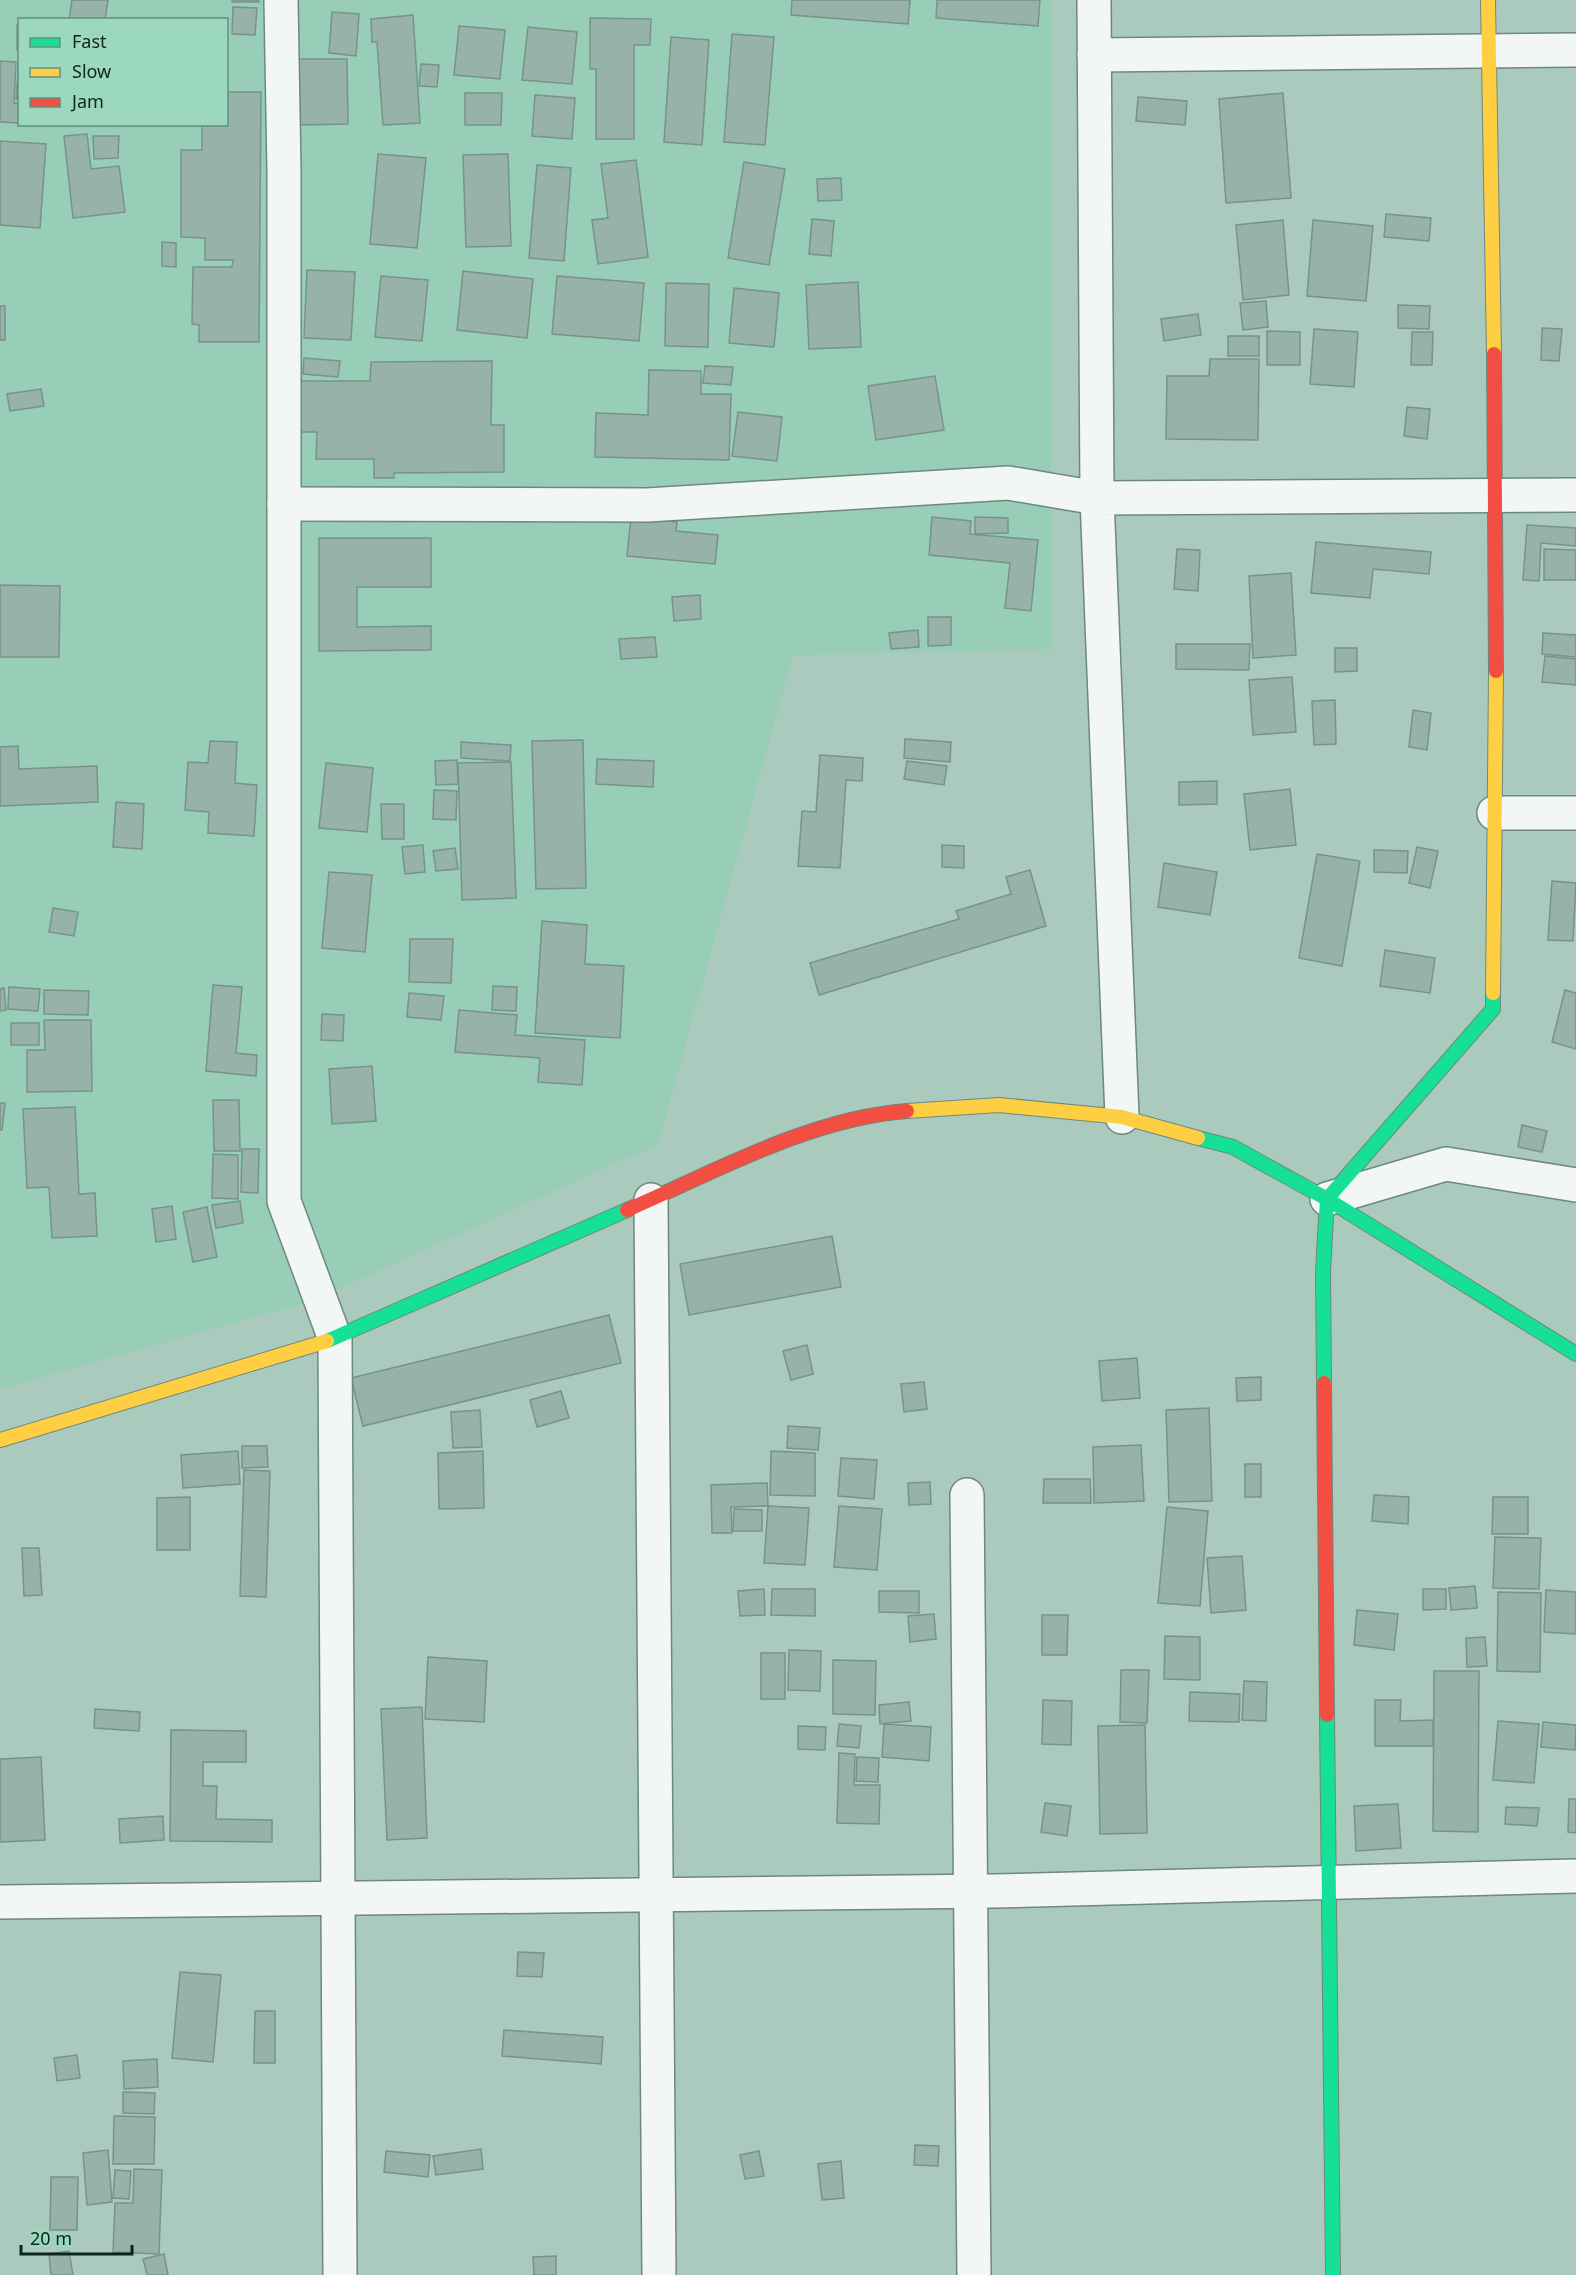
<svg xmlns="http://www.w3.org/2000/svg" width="1576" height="2275" font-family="'Noto Sans',sans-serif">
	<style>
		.built { fill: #98cdb7; fill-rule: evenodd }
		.building { fill: #96b2aa; stroke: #77938c; stroke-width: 1.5 }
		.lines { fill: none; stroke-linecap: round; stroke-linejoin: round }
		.street-casing { stroke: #6e887e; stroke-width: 36 }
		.fast-casing { stroke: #6e887e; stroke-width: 16 }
		.slow-casing { stroke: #6e887e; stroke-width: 16 }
		.jam-casing { stroke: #6e887e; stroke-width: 16 }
		.street { stroke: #f2f7f5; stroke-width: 33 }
		.fast { stroke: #16e098; stroke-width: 14 }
		.slow { stroke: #ffcf43; stroke-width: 14 }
		.jam { stroke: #f24e42; stroke-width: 14 }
	</style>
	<rect width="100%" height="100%" fill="#aacabd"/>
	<path class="built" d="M0 0H1051L1052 649 793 655 658 1144 311 1301 0 1389ZM20 20H226V124H20Z"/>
	<g class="building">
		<path d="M72 0H108L105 20H69Z"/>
		<rect x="232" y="0" width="27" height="2"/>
		<path d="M792 0H910L908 24 791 15Z"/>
		<path d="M937 0H1040L1038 26 936 18Z"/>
		<path d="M233 7 257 8 255 35 232 34Z"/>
		<path d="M332 12 359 14 356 56 329 53Z"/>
		<path d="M413 15 420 123 383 125 377 42H372L371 19Z"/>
		<path d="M590 18 651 19 650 45H634V139H596V69H590Z"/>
		<rect x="17" y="25" width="3" height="25"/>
		<path d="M459 26 505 30 500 79 454 75Z"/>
		<path d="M528 27 577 32 572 84 522 80Z"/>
		<path d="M732 34 774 37 765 145 724 142Z"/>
		<path d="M671 37 709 40 702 145 664 142Z"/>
		<path d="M298 59H347L348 124 300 125Z"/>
		<path d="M0 61 16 62 14 103H20V123L0 122Z"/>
		<path d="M19 61H20V99H16Z"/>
		<path d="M421 64 439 65 437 87 419 86Z"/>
		<path d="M226 92H261L259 342H199V325L192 324 193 267H232L233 260H205V238L181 237V150H202V124H226Z"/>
		<path d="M465 93H502L501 125H465Z"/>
		<path d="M1283 93 1291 198 1226 203 1219 99Z"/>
		<path d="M535 95 575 98 572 139 532 136Z"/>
		<path d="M1138 97 1187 101 1185 125 1136 121Z"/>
		<path d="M87 134 91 169 119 166 125 212 73 218 64 136Z"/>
		<path d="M93 136H119L118 158 94 159Z"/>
		<path d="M0 141 46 144 40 228 0 225Z"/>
		<path d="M378 154 426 158 417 248 370 244Z"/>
		<path d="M508 154 511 246 466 247 463 155Z"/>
		<path d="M636 160 648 257 598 264 592 220 608 218 601 164Z"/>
		<path d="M744 162 785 169 769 265 728 258Z"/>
		<path d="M537 165 571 168 564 261 529 258Z"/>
		<path d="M841 178 842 200 818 201 817 179Z"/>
		<path d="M1386 214 1431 218 1429 241 1384 237Z"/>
		<path d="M812 219 834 221 831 256 809 254Z"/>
		<path d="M1283 220 1289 295 1243 300 1236 225Z"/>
		<path d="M1313 220 1373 226 1366 301 1307 296Z"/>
		<path d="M162 242 176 243V267L162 266Z"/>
		<path d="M307 270 355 272 351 340 304 338Z"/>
		<path d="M463 271 533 279 527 338 457 330Z"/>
		<path d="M381 276 428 280 422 341 375 337Z"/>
		<path d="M557 276 644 283 639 341 552 334Z"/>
		<path d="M858 282 861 347 809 349 806 285Z"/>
		<path d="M666 283 709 284 708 347 665 346Z"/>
		<path d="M734 288 779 293 774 347 729 343Z"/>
		<path d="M1266 301 1268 327 1243 330 1240 303Z"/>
		<path d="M1398 305 1430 306 1429 329 1398 328Z"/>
		<rect x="0" y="306" width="5" height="34"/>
		<path d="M1198 314 1201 335 1164 341 1161 319Z"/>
		<path d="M1542 328 1562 329 1559 361 1541 360Z"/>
		<path d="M1314 329 1358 332 1354 387 1310 384Z"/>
		<path d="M1267 331 1300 332V365H1267Z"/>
		<path d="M1412 332H1433L1432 365H1411Z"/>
		<rect x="1228" y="336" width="31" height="20"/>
		<path d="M304 358 340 361 338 377 303 374Z"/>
		<path d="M1210 359H1259L1258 440 1166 439 1167 376H1209Z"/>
		<path d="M492 361 491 425H504V472L394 473V478H374V459H316L317 432H298V381H370L371 362Z"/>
		<path d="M705 366 733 367 731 385 703 383Z"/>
		<path d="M649 370 701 371V394H731L729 460 595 457 596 413 648 415Z"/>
		<path d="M935 376 944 430 876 440 868 386Z"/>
		<path d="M41 389 44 406 10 411 7 394Z"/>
		<path d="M1407 407 1430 409 1427 439 1404 436Z"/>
		<path d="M738 412 782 417 777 461 732 456Z"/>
		<path d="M631 517 677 522 676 531 718 535 715 564 627 556Z"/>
		<path d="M932 517 971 521 970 534 1038 540 1031 611 1005 608 1010 563 929 555Z"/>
		<path d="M975 517 1008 518V533L975 534Z"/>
		<path d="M1527 525 1576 528V546L1541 543 1539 581 1523 580Z"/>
		<path d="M319 538H431V587H357V627L431 626V650L319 651Z"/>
		<path d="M1316 542 1431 552 1429 574 1373 569 1370 598 1311 593Z"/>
		<path d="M1177 549 1200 550 1198 591 1174 589Z"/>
		<path d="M1544 549 1576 550V580H1544Z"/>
		<path d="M1291 573 1296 655 1253 658 1249 576Z"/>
		<path d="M0 585 60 586 59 657H0Z"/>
		<path d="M700 595 701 619 674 621 672 597Z"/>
		<path d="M928 617H951V645L928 646Z"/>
		<path d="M918 630 919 647 891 649 889 633Z"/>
		<path d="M1543 633 1576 635V657L1542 654Z"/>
		<path d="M655 637 657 657 621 659 619 639Z"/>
		<path d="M1176 644H1250L1249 670 1176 669Z"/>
		<path d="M1335 648H1357V671L1335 672Z"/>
		<path d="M1545 656 1576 659V685L1542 682Z"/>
		<path d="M1292 677 1296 732 1253 735 1249 680Z"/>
		<path d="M1335 700 1336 744 1314 745 1312 701Z"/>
		<path d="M1413 710 1431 713 1427 750 1409 747Z"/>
		<path d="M905 739 951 742 950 762 904 758Z"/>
		<path d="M583 740 586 888 536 889 532 741Z"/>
		<path d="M210 741 237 742 235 783 257 785 254 836 208 833 209 812 185 810 188 762 208 763Z"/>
		<path d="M461 742 511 745 510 761 461 758Z"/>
		<path d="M18 746 19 769 97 766 98 802 0 806V747Z"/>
		<path d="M820 755 863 758 862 781 846 780 840 868 798 866 802 811 816 812Z"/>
		<path d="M597 759 654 761 653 787 596 784Z"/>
		<path d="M457 760 458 784 436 785 435 761Z"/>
		<path d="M907 761 947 766 944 785 904 779Z"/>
		<path d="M511 762 516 898 462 900 458 763Z"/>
		<path d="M326 763 373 768 367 832 319 828Z"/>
		<path d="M1217 781V804L1179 805V782Z"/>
		<path d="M1290 789 1296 845 1250 850 1244 794Z"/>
		<path d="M434 790 457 791 456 820 433 819Z"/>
		<path d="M116 802 144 804 142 849 113 847Z"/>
		<path d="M381 804H404V839H382Z"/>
		<path d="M423 845 425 872 405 874 402 847Z"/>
		<path d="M942 845 964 846V868L942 867Z"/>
		<path d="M1417 847 1438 851 1430 888 1409 883Z"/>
		<path d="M455 848 458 869 436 871 433 851Z"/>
		<path d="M1374 850 1408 851 1407 873 1374 872Z"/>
		<path d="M1317 854 1360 861 1342 966 1299 958Z"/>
		<path d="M1164 863 1217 872 1210 915 1158 907Z"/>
		<path d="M1030 870 1046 926 819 995 810 963 959 919 956 911 1011 894 1006 877Z"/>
		<path d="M329 872 372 875 365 952 322 948Z"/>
		<path d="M1552 881 1576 883 1573 941 1548 940Z"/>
		<path d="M53 908 78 912 74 936 49 932Z"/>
		<path d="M542 921 587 925 585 964 624 966 620 1038 535 1033Z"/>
		<path d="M410 939H453L451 983 409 982Z"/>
		<path d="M1385 950 1435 958 1430 993 1380 986Z"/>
		<path d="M213 985 242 987 236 1053 257 1055 256 1076 206 1071Z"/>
		<path d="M493 986 517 987 516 1011 492 1010Z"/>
		<path d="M9 987 40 989 38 1011 8 1009Z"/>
		<path d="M4 988 6 1010 0 1011V989Z"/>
		<path d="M44 990 89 991 88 1015 44 1014Z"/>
		<path d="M1565 990 1576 993V1049L1552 1042Z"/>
		<path d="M409 993 444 996 441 1020 407 1017Z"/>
		<path d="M459 1010 517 1015 515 1035 585 1040 582 1085 538 1082 540 1058 455 1052Z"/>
		<path d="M322 1014 344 1015 343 1041 321 1040Z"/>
		<path d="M44 1020H91L92 1091 27 1092V1050H45Z"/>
		<rect x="11" y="1023" width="28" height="22"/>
		<path d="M372 1066 376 1121 332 1124 329 1069Z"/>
		<path d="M213 1100H239L240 1151H214Z"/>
		<path d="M0 1103H5L2 1130H0Z"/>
		<path d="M75 1107 79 1194 95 1193 97 1236 52 1238 49 1187 27 1188 23 1109Z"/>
		<path d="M1522 1125 1547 1131 1542 1152 1518 1147Z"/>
		<path d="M242 1149H259L258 1193 241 1192Z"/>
		<path d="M213 1154 238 1155V1199L212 1198Z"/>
		<path d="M240 1201 243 1223 216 1228 212 1205Z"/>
		<path d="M172 1206 176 1239 156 1242 152 1209Z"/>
		<path d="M207 1207 217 1257 193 1262 183 1212Z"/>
		<path d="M832 1236 841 1287 689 1315 680 1264Z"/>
		<path d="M609 1315 621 1363 363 1426 351 1378Z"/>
		<path d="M807 1345 813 1374 791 1380 783 1351Z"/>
		<path d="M1137 1358 1140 1398 1102 1401 1099 1361Z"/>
		<path d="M1261 1377V1400L1237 1401 1236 1378Z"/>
		<path d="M924 1382 927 1409 904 1412 901 1384Z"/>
		<path d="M561 1391 569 1418 537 1427 530 1400Z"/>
		<path d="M1209 1408 1212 1501 1169 1502 1166 1410Z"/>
		<path d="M480 1410 482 1447 453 1448 451 1412Z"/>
		<path d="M788 1426 820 1428 818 1450 787 1448Z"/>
		<path d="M1141 1445 1144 1501 1094 1503 1093 1447Z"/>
		<path d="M242 1446H267L268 1467 242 1468Z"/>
		<path d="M238 1451 240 1484 183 1488 181 1455Z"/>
		<path d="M483 1451 484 1508 439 1509 438 1453Z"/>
		<path d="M771 1451 815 1453V1496L770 1495Z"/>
		<path d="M841 1458 877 1460 874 1499 838 1496Z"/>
		<rect x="1245" y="1464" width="16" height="33"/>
		<path d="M244 1470 270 1471 266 1597 240 1596Z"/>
		<path d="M1044 1479H1090L1091 1503H1043Z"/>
		<path d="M930 1482 931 1504 909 1505 908 1483Z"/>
		<path d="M767 1483 768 1506 731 1507 732 1533H712L711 1485Z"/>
		<path d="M1374 1495 1409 1497 1408 1524 1372 1521Z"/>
		<path d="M190 1497V1550H157V1498Z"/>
		<path d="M1493 1497H1528V1534H1492Z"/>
		<path d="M768 1506 809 1508 805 1565 764 1563Z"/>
		<path d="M839 1506 882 1509 877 1570 834 1567Z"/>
		<path d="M1167 1507 1208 1511 1200 1606 1158 1603Z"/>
		<path d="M734 1509 762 1510V1531H733Z"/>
		<path d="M1495 1537 1541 1538 1539 1589 1493 1588Z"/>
		<path d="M22 1548H39L42 1595 24 1596Z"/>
		<path d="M1242 1556 1246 1610 1211 1613 1207 1558Z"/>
		<path d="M1475 1586 1477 1608 1451 1610 1449 1588Z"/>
		<path d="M764 1589 765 1615 740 1616 738 1591Z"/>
		<path d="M772 1589H815V1616L771 1615Z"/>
		<path d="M1423 1589H1446V1609L1423 1610Z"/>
		<path d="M1546 1590 1576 1592V1634L1544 1632Z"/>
		<path d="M879 1591H919V1613L879 1612Z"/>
		<path d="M1498 1592 1541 1593 1540 1672 1497 1671Z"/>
		<path d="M1357 1610 1398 1614 1394 1650 1354 1645Z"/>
		<path d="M934 1614 936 1639 910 1642 908 1616Z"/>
		<path d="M1042 1615H1068L1067 1655H1042Z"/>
		<path d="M1165 1636 1200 1637V1680L1164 1679Z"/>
		<path d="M1485 1637 1487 1666 1467 1667 1466 1638Z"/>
		<path d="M789 1650 821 1651 820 1691 788 1690Z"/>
		<rect x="761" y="1653" width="24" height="46"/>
		<path d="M428 1657 487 1661 484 1722 425 1719Z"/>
		<path d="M833 1660 876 1661 875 1715 833 1714Z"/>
		<path d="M1121 1670H1149L1147 1723 1120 1722Z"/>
		<path d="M1434 1671H1479L1478 1832 1433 1831Z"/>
		<path d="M1244 1681 1267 1682 1266 1721 1242 1720Z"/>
		<path d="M1190 1692 1240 1694 1239 1722 1189 1721Z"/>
		<path d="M1043 1700 1072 1701 1071 1745 1042 1744Z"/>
		<path d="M1375 1700H1401L1400 1721 1433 1720V1746H1375Z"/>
		<path d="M909 1702 911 1721 880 1724 879 1705Z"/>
		<path d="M422 1707 427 1838 387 1840 381 1709Z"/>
		<path d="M95 1709 140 1712 139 1731 94 1728Z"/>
		<path d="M1498 1721 1539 1724 1534 1783 1493 1780Z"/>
		<path d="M1543 1722 1576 1725 1575 1750 1541 1747Z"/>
		<path d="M839 1724 861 1726 859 1748 837 1746Z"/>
		<path d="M884 1724 931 1727 929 1761 882 1757Z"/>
		<path d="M1145 1725 1147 1833 1100 1834 1098 1726Z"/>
		<path d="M798 1726 826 1727 825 1750 798 1749Z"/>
		<path d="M171 1730 246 1731V1762H203V1786H217L216 1819 272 1820V1842L170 1841Z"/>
		<path d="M839 1753 855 1754 854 1785H880L879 1824 837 1823Z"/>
		<path d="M41 1757 45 1840 0 1842V1759Z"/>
		<path d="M857 1757 879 1758 878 1782 856 1781Z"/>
		<path d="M1569 1799H1576V1833L1568 1832Z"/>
		<path d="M1045 1803 1071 1806 1067 1836 1041 1832Z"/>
		<path d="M1398 1804 1401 1848 1356 1851 1354 1806Z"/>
		<path d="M1506 1807 1539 1808 1537 1826 1505 1824Z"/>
		<path d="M163 1816 164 1840 120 1843 119 1819Z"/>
		<path d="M518 1952 544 1953 542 1977 517 1976Z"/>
		<path d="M180 1972 221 1975 213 2062 172 2058Z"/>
		<path d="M255 2011H275V2063H254Z"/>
		<path d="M504 2030 603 2037 601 2064 502 2056Z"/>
		<path d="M77 2055 80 2078 57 2081 54 2058Z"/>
		<path d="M157 2059 158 2087 124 2089 123 2061Z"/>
		<path d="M123 2092 155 2093 154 2114 123 2113Z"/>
		<path d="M114 2116 155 2117 154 2164H113Z"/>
		<path d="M915 2145 939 2146 938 2166 914 2165Z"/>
		<path d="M481 2149 483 2169 436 2175 433 2156Z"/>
		<path d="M108 2150 112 2202 87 2205 83 2153Z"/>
		<path d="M386 2151 430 2155 428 2177 384 2172Z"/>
		<path d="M759 2151 764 2176 745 2179 740 2155Z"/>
		<path d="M841 2161 844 2198 822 2200 818 2164Z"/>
		<path d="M134 2169 162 2170 159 2254 113 2252 115 2203H133Z"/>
		<path d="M115 2170 131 2171 129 2199 113 2198Z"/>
		<path d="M51 2177H78L77 2230H50Z"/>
		<path d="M69 2251 73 2275H51L49 2254Z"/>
		<path d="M164 2254 168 2275H147L143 2259Z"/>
		<path d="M556 2256V2275H534L533 2257Z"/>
	</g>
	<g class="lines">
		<g class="street-casing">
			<g id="street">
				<path d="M281 0 284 171V1201L335 1339 340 2275"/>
				<path d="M1094 55 1576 50"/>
				<path d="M284 504 647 505 1008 483 1097 498 1094 0"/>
				<path d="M1494 813H1576"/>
				<path d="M1122 1117 1097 498 1576 495"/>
				<path d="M1327 1199 1446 1164 1576 1185"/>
				<path d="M651 1200 659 2275"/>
				<path d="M967 1495 974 2275"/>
				<path d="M0 1902 994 1891 1576 1876"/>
			</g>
		</g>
		<g class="fast-casing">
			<g id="fast">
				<path d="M1198 1138 1233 1147 1327 1199 1576 1354"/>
				<path d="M327 1341 627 1210"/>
				<path d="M1324 1383 1323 1272 1327 1199 1493 1009V993"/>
				<path d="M1327 1715 1333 2275"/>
			</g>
		</g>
		<g class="slow-casing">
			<g id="slow">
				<path d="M1488 0 1494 354"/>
				<path d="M1493 993 1496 671"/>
				<path d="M907 1111 999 1105 1122 1117 1198 1138"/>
				<path d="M0 1440 327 1341"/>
			</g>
		</g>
		<g class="jam-casing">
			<g id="jam">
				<path d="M1494 354 1496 671"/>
				<path d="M627 1210C714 1172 811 1118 907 1111"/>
				<path d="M1324 1383 1327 1715"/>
			</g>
		</g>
		<use href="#street" class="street"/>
		<use href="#fast" class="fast"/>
		<use href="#slow" class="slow"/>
		<use href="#jam" class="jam"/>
	</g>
	<rect x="18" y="18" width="210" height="108" fill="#9cd8bf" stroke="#62907e" stroke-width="1.5"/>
	<rect x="30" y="38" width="30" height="9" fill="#16e098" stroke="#62907e" stroke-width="1.5"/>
	<text x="72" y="48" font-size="18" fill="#0c251c">Fast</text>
	<rect x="30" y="68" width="30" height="9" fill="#ffcf43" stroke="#62907e" stroke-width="1.5"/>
	<text x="72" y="78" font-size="18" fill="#0c251c">Slow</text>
	<rect x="30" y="98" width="30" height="9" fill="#f24e42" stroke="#62907e" stroke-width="1.5"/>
	<text x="72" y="108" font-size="18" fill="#0c251c">Jam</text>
	<path d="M21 2245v9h111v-9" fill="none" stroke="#0c251c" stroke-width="3"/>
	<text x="30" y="2245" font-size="18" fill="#0c251c" stroke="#9cd8bf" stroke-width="4.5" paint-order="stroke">20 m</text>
</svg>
